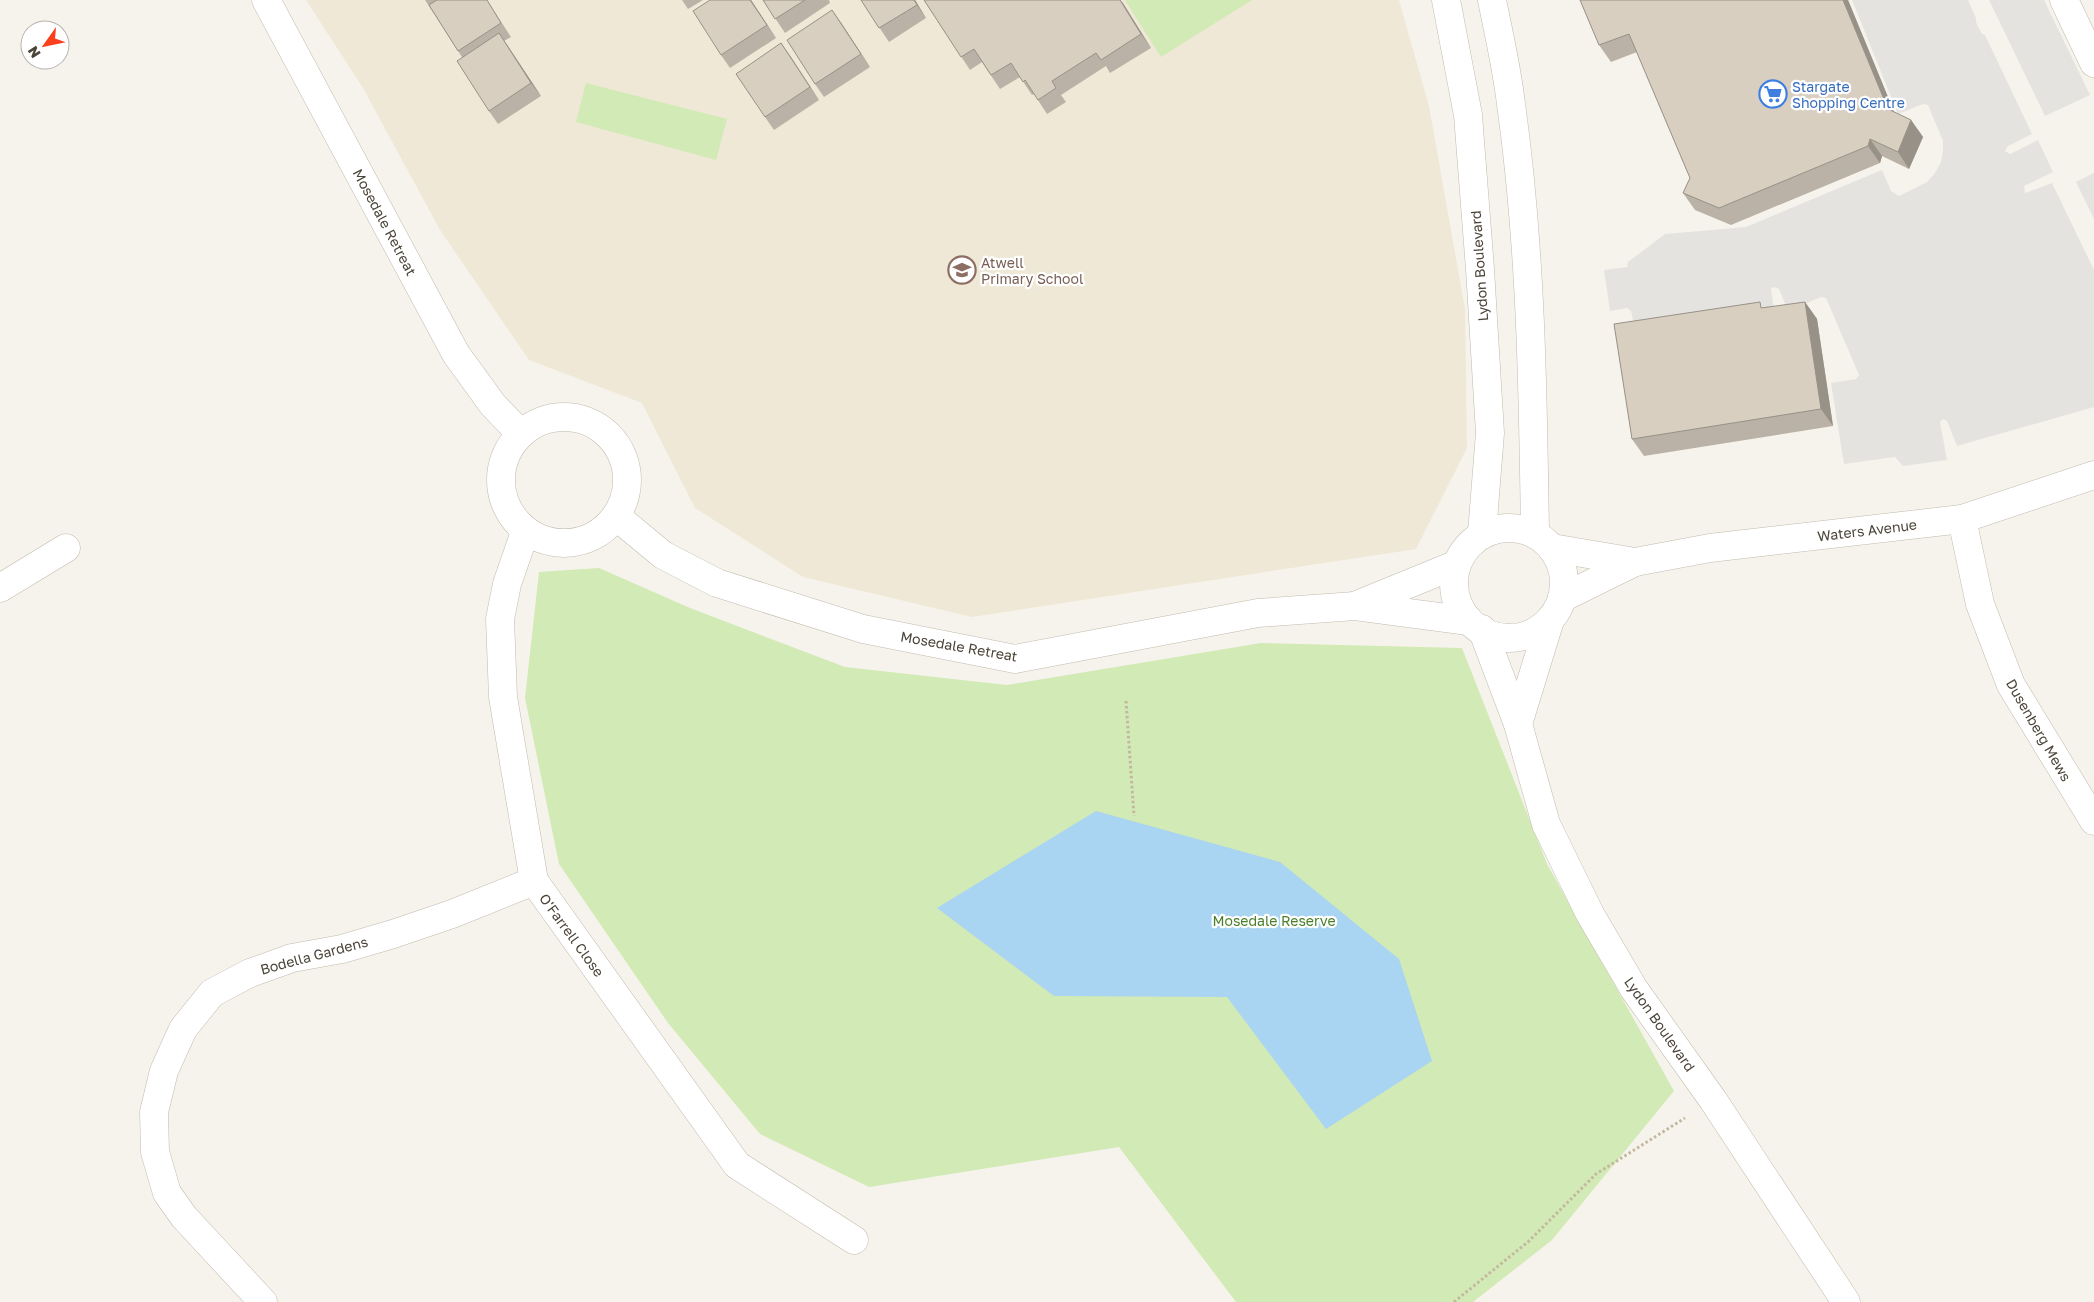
<svg xmlns="http://www.w3.org/2000/svg" width="2094" height="1302" font-family="'Golos Text',sans-serif">
	<style>
		.education { fill: #efe8d6 }
		.green { fill: #d2eab5 }
		.parking { fill: #e5e3e0 }
		.water { fill: #a9d4f2 }
		.lines { fill: none; stroke-linecap: round; stroke-linejoin: round }
		.minor-casing { stroke: #c2bbae; stroke-width: 29 }
		.path { stroke: #c4b79f; stroke-width: 3; stroke-dasharray: 2.5 2.5; stroke-linecap: butt }
		.minor { stroke: #fff; stroke-width: 28 }
		.wall { fill: #bab2a6 }
		.shaded-wall { fill: #979187 }
		.building { fill: #d8cfc1; stroke: #979187 }
		.labels { text-anchor: middle; dominant-baseline: central; stroke-width: 4.5; stroke-linejoin: round; paint-order: stroke }
		.shop-label { font-size: 14px; fill: #366cbe; stroke: #fff; text-anchor: start }
		.street-label { font-size: 14px; fill: #4b4439; stroke: #fff }
		.education-label { font-size: 14px; fill: #785e54; stroke: #fff; text-anchor: start }
		.park-label { font-size: 14px; fill: #4a7f2a; stroke: #fff }
	</style>
	<rect width="100%" height="100%" fill="#f6f3ec"/>
	<path class="education" d="M306 0H1399L1429 106 1465 309 1467 448 1416 549 972 617 803 577 695 508 642 403 529 360 440 230 363 88Z"/>
	<g class="green">
		<path d="M1125 0H1252L1161 57Z"/>
		<path d="M586 83 727 119 716 160 576 122Z"/>
		<path d="M599 568 690 608 845 667 1007 685 1261 643 1462 648 1547 864 1674 1091 1552 1240 1473 1302H1236L1119 1147 869 1187 760 1134 668 1023 559 864 525 698 539 572Z"/>
	</g>
	<g class="parking">
		<path d="M1852 0H1968L1976 18V22L1982 34 1985 35 2032 134 2008 146 2005 151 2010 154 2038 140 2053 172 2024 186 2025 193 2052 183 2094 270V407L1957 446 1947 421 1943 419 1940 422 1947 460 1903 466 1895 457 1844 464 1831 383 1856 379 1859 375 1826 298 1821 297 1788 311 1779 289 1774 287 1771 289 1775 318 1637 338 1631 311 1627 308 1610 311 1604 270 1627 267 1628 262 1665 234 1746 227 1882 170 1891 191 1899 196 1927 182 1935 173 1941 162 1943 150V141L1928 105 1923 104 1898 114Z"/>
		<path d="M1989 0H2044L2090 95 2045 116Z"/>
		<path d="M2094 173V219L2076 182Z"/>
	</g>
	<path class="water" d="M1096 811 1280 862 1399 959 1432 1061 1326 1129 1227 997 1054 996 937 908Z"/>
	<g class="lines">
		<g class="minor-casing">
			<g id="minor">
				<path d="M266 0 456 354 493 405 520 433"/>
				<path d="M1446 0 1468 115 1480 269 1490 433 1482 533"/>
				<path d="M1492 0C1499 35 1507 69 1511 104 1531 246 1533 390 1535 534"/>
				<path d="M2064 0 2094 63"/>
				<circle cx="564" cy="480" r="63"/>
				<path d="M617 517 663 555 717 583 863 629 1015 659 1258 613 1355 606 1469 621"/>
				<path d="M1962 519 1980 604 2011 685 2094 821"/>
				<circle cx="1509" cy="583" r="55"/>
				<path d="M525 532 507 584 500 619 503 697 534 881 737 1165 854 1240"/>
				<path d="M1552 548 1635 562"/>
				<path d="M0 588 66 548"/>
				<path d="M1562 598 1635 562 1710 548 1962 519 2094 475"/>
				<path d="M1357 605 1455 565"/>
				<path d="M1482 629 1518 724 1546 824 1590 914 1634 989 1713 1100 1846 1302"/>
				<path d="M1518 724 1550 620"/>
				<path d="M263 1302 184 1217 167 1193 155 1152 154 1112 164 1071 183 1029 212 993 250 973 292 958 342 949 393 934 452 914 534 881"/>
			</g>
		</g>
		<g class="path">
			<path d="M1126 701 1134 816"/>
			<path d="M1454 1302 1529 1241 1596 1174 1685 1118"/>
		</g>
		<use href="#minor" class="minor"/>
	</g>
	<g class="wall">
		<path d="M425 0H487L511 37 504 41 541 96 498 124 489 111 462 57Z"/>
		<path d="M682 0H703L688 9Z"/>
		<path d="M751 0 776 38 730 68 721 55Z"/>
		<path d="M763 0H829L830 3 785 33Z"/>
		<path d="M861 0H915L926 18 889 42Z"/>
		<path d="M924 0H1120L1151 48 1110 73 1106 66 1061 95 1066 102 1047 114 1034 94 1032 95 1020 77 1000 89 982 62 970 70Z"/>
		<path d="M1580 0H1848L1894 112 1911 120 1923 137 1909 169 1882 156 1880 163 1731 225 1695 210 1683 193 1690 178 1637 52 1611 62 1599 45Z"/>
		<path d="M832 10 870 67 824 97 815 84Z"/>
		<path d="M781 43 819 100 774 130 765 117Z"/>
		<path d="M1805 302 1817 319 1833 426 1644 456 1632 439 1764 308Z"/>
	</g>
	<g class="shaded-wall">
		<path d="M750 0H751L776 38 767 25Z"/>
		<path d="M914 0H915L926 18 917 5Z"/>
		<path d="M1120 0 1123 3 1151 48 1141 34Z"/>
		<path d="M1843 0H1848L1900 126 1888 109Z"/>
		<path d="M832 10 842 24 870 67 861 54Z"/>
		<path d="M499 33 508 46 541 96 531 83Z"/>
		<path d="M781 43 791 57 819 100 810 87Z"/>
		<path d="M1911 120 1923 137 1909 169 1898 152Z"/>
		<path d="M1870 139 1882 156 1880 163 1868 146Z"/>
		<path d="M1805 302 1817 319 1833 426 1821 409Z"/>
	</g>
	<g class="building">
		<path d="M437 0H487L501 23 458 51 429 5Z"/>
		<path d="M710 0H750L767 25 721 55 693 11Z"/>
		<path d="M763 0H805L775 19Z"/>
		<path d="M861 0H914L917 5 879 28Z"/>
		<path d="M924 0H1120L1141 34 1101 60 1096 53 1052 81 1056 88 1038 100 1025 80 1023 82 1011 63 991 75 974 49 961 57Z"/>
		<path d="M1580 0H1843L1888 109 1911 120 1898 152 1870 139 1868 146 1719 208 1683 193 1690 178 1629 34 1599 45Z"/>
		<path d="M832 10 861 54 815 84 787 40Z"/>
		<path d="M499 33 531 83 489 111 457 61Z"/>
		<path d="M781 43 810 87 765 117 736 74Z"/>
		<path d="M1760 302 1761 308 1805 302 1821 409 1632 439 1614 324Z"/>
	</g>
	<defs>
		<g id="supermarket-ring" transform="scale(1.4375)"><circle r="9.5" fill="#fff" stroke="#3f7fe0" stroke-width="1.5"/><path d="M-6-5.5h2.5l.6 2H6L4.5 2H-2.5L-4.4-4H-6ZM-1.5 3.2a1.3 1.3 0 1 0 .1 0ZM3 3.2a1.3 1.3 0 1 0 .1 0Z" fill="#3f7fe0"/></g>
		<g id="school-ring" transform="scale(1.4375)"><circle r="9.5" fill="#fff" stroke="#8d6e63" stroke-width="1.5"/><path d="M0-5L7-2L0 1L-7-2ZM-4 1L0 2.5L4 1V4Q0 6-4 4Z" fill="#8d6e63"/></g>
	</defs>
	<g fill-rule="evenodd">
		<use href="#supermarket-ring" x="1773" y="94"/>
		<use href="#school-ring" x="962" y="270"/>
	</g>
	<g class="labels">
		<g class="shop-label">
			<text x="1792" y="86">Stargate<tspan x="1792" dy="16">Shopping Centre</tspan></text>
		</g>
		<g class="street-label">
			<text transform="translate(385 222) rotate(62)">Mosedale Retreat</text>
			<text transform="translate(1479 266) rotate(-94)">Lydon Boulevard</text>
			<text transform="translate(1867 530) rotate(-7)">Waters Avenue</text>
			<text transform="translate(959 646) rotate(10)">Mosedale Retreat</text>
			<text transform="translate(2039 730) rotate(60)">Dusenberg Mews</text>
			<text transform="translate(572 935) rotate(54)">O'Farrell Close</text>
			<text transform="translate(314 955) rotate(-15)">Bodella Gardens</text>
			<text transform="translate(1660 1024) rotate(55)">Lydon Boulevard</text>
		</g>
		<g class="education-label">
			<text x="981" y="262">Atwell<tspan x="981" dy="16">Primary School</tspan></text>
		</g>
		<g class="park-label">
			<text x="1274" y="920">Mosedale Reserve</text>
		</g>
	</g>
	<g transform="translate(45 45) rotate(237)"><circle r="24" fill="#ffffff" stroke="#b7b4b0"/>
	<path d="M0-4L9 19L0 12L-9 19Z" fill="#fc3f1d"/>
	<text y="-8" font-size="14" font-weight="bold" text-anchor="middle" fill="#4b4439">N</text>
	</g>
</svg>
